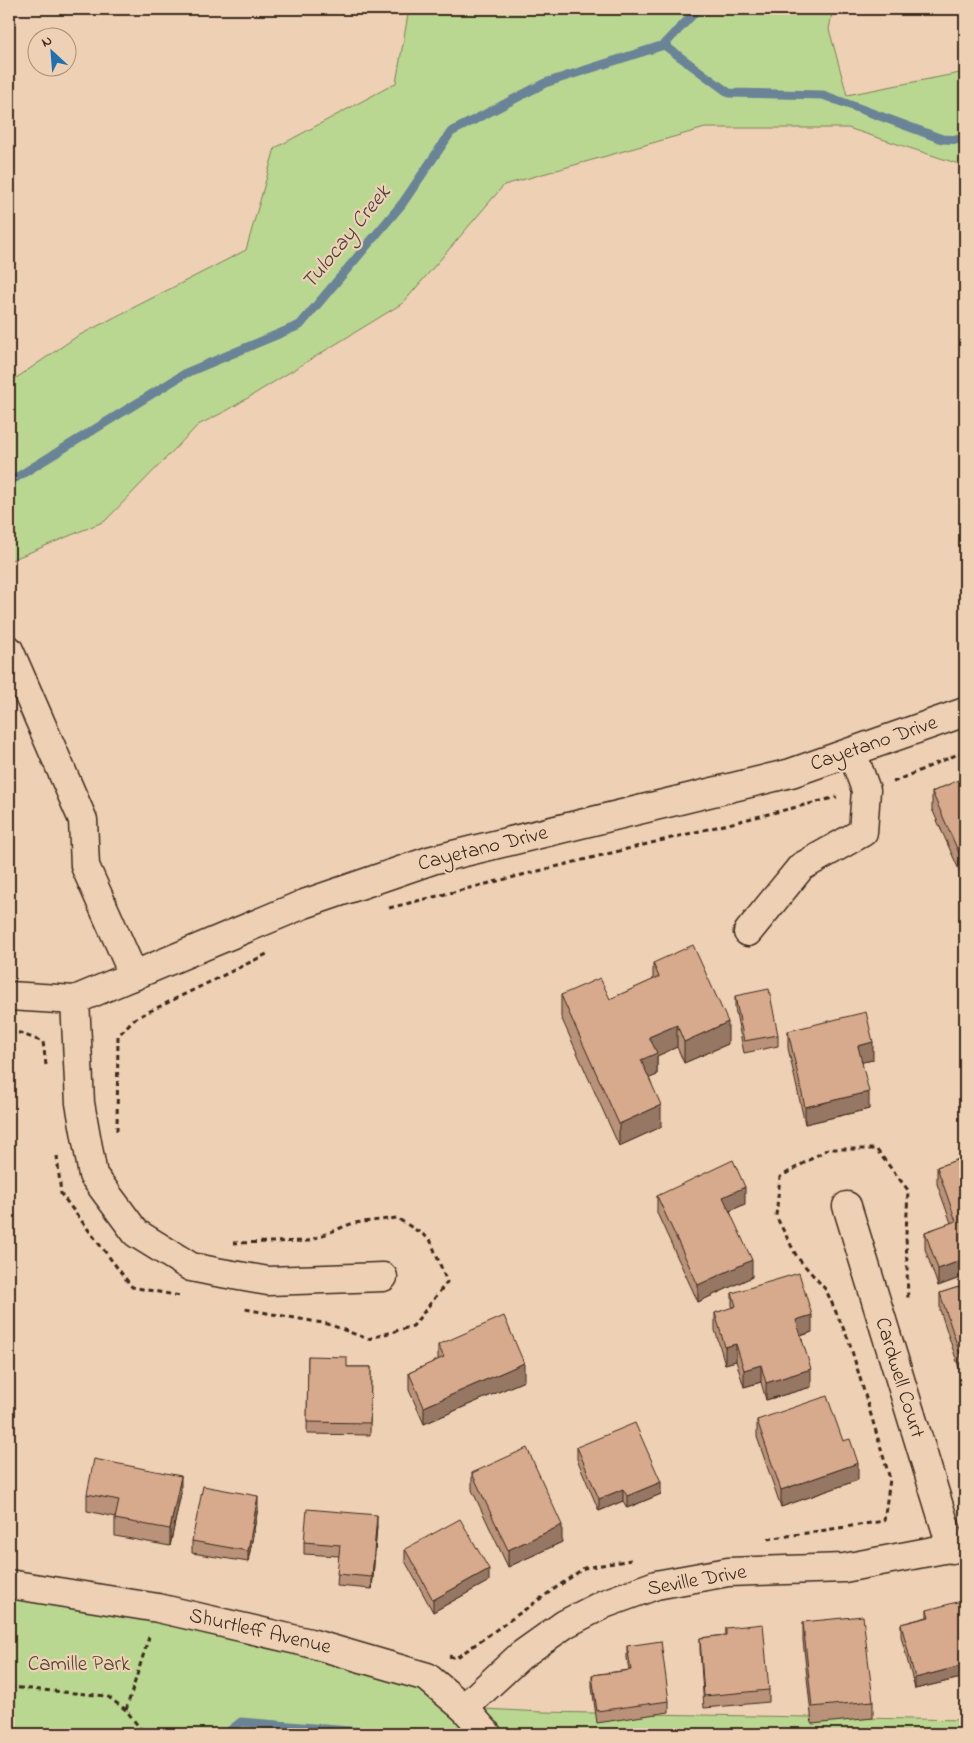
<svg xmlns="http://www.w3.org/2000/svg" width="974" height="1743" font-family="'Indie Flower',sans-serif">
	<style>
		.green { fill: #b9d790; stroke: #7a8057 }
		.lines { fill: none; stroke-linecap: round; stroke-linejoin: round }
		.stream { stroke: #6b8397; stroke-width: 9 }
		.minor-casing { stroke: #3b2a1e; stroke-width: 31 }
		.path { stroke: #3b2a1e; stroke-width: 3; stroke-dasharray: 5 4; stroke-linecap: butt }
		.minor { stroke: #eed0b4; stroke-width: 28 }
		.wall { fill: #b99279; stroke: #3b2a1e }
		.shaded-wall { fill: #967763; stroke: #3b2a1e }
		.building { fill: #d7aa8d; stroke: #3b2a1e }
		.labels { text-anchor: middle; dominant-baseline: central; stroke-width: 4.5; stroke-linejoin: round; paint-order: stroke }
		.street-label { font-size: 21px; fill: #3b2a1e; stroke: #eed0b4 }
		.park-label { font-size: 21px; fill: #4e442f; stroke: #eed0b4 }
		.water-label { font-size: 22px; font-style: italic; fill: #47403c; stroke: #eed0b4 }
	</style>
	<rect width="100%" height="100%" fill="#eed0b4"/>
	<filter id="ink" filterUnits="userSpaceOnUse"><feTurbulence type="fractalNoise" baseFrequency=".02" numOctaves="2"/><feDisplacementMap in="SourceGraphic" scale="10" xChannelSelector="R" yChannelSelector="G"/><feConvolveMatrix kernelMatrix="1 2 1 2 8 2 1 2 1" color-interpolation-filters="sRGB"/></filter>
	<g filter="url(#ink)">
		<g class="green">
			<path d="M409 9H833L829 29 847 95 965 72V166L848 128H705L504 185 403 303 228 410 198 425 105 521 9 561V383L76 337 246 250 275 148 396 83Z"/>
			<path d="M9 1584 310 1643 464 1708 542 1712 965 1720V1734H9Z"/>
		</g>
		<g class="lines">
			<g class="stream">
				<path d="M664 45 729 93 823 95 942 139 965 140"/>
				<path d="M9 482 186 373 300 325 402 204 451 132 545 83 664 45 698 9"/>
				<path d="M226 1734 241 1722 361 1732 370 1734"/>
			</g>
			<g class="minor-casing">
				<g id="minor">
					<path d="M9 650 83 820 85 866 134 976"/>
					<path d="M748 932 801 867 863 832 866 790 852 752"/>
					<path d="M9 996 75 1000 304 904 432 860 791 773 965 712"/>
					<path d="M75 1000 80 1103 93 1175 136 1233 191 1267 216 1272 268 1281 383 1277"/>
					<path d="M847 1206 952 1549"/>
					<path d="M9 1584 158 1608 310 1643 427 1677 464 1708 487 1734"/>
					<path d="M464 1708 520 1656 565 1624 604 1604 656 1585 728 1572 844 1568 965 1545"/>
				</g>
			</g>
			<g class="path">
				<path d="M893 782 965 751"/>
				<path d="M389 908 837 797"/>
				<path d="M9 1032 20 1033 43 1042 46 1065"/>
				<path d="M117 1131 118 1036 134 1019 269 953"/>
				<path d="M57 1156 61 1194 132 1287 180 1296"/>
				<path d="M233 1243 308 1241 353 1223 397 1218 430 1239 447 1282 413 1326 368 1339 328 1324 245 1309"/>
				<path d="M960 1470 965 1477"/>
				<path d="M768 1539 884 1521 890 1479 849 1341 826 1290 797 1257 776 1216 780 1177 828 1149H876L908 1190 906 1234 908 1300"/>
				<path d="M449 1656 456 1658 584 1568 631 1560"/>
				<path d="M9 1687 107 1696 126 1710 142 1731V1734"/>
				<path d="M126 1710 149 1637"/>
			</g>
			<use href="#minor" class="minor"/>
		</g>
		<g class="wall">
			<path d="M965 777 963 879 932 809V792Z"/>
			<path d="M653 963 728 1044 684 1063 677 1047 657 1056V1075L649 1078 661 1127 619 1146 561 1017V995L610 999 653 980Z"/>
			<path d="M735 996 778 1035V1046L744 1053 735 1008Z"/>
			<path d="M788 1031 873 1060 862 1062 869 1109 805 1124 788 1048Z"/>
			<path d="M965 1157V1276L938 1286 925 1249V1232L951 1223 937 1184V1167Z"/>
			<path d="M657 1196 745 1204 730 1211 752 1277 698 1302 657 1213Z"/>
			<path d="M965 1285 964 1383 940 1310V1293Z"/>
			<path d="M732 1293 812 1332 801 1336 811 1387 766 1400 761 1382 744 1387 736 1361 725 1364 715 1330V1313L732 1308Z"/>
			<path d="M438 1345 524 1381 424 1424 409 1390V1373L438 1360Z"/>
			<path d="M308 1356 347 1367H371L370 1435 307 1434Z"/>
			<path d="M757 1420 843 1441 858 1480 781 1507 757 1437Z"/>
			<path d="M577 1447 661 1494 627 1508 623 1501 599 1511 577 1459Z"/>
			<path d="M472 1473 562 1542 508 1567 472 1490Z"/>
			<path d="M181 1493 170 1546 115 1536V1517L87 1511V1494Z"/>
			<path d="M258 1508 248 1562 192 1553V1541Z"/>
			<path d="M377 1526 372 1589 337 1586 339 1556 304 1554V1542Z"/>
			<path d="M405 1549 489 1581 433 1612 405 1561Z"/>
			<path d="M927 1610 965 1620V1677L915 1689 901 1636V1624L927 1617Z"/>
			<path d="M803 1622 873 1701V1718L812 1724 803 1640Z"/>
			<path d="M726 1628 769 1690V1702L704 1708 700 1649V1638L726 1635Z"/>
			<path d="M627 1646 669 1701V1712L597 1723 592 1687V1675L629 1670 627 1658Z"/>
		</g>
		<g class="shaded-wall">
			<path d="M965 861V878L963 879V862Z"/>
			<path d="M728 1022V1044L684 1063V1042Z"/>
			<path d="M677 1025V1047L657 1056V1075L641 1082V1060L649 1037Z"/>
			<path d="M873 1042V1060L858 1063V1046Z"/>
			<path d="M869 1092V1109L805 1124V1107Z"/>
			<path d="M661 1105V1127L619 1146V1124Z"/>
			<path d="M745 1187V1204L723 1214V1197Z"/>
			<path d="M965 1259V1276L938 1286V1269Z"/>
			<path d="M752 1260V1277L698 1302V1285Z"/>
			<path d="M812 1315V1332L796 1337V1320Z"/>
			<path d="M736 1344V1361L725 1364V1347Z"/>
			<path d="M524 1363V1381L424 1424V1407Z"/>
			<path d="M761 1365V1382L744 1387V1370Z"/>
			<rect x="964" y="1366" width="1" height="17"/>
			<path d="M811 1369V1387L766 1400V1383Z"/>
			<path d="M858 1463V1480L781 1507V1490Z"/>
			<path d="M181 1476V1493L170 1546V1529Z"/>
			<path d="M661 1482V1494L627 1508V1496Z"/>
			<path d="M623 1489V1501L599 1511V1499Z"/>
			<path d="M258 1496V1508L248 1562V1551Z"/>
			<path d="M377 1515V1526L372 1589V1577Z"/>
			<path d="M562 1525V1542L508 1567V1550Z"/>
			<path d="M489 1569V1581L433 1612V1600Z"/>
			<path d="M965 1665V1677L915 1689V1678Z"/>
		</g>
		<g class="building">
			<path d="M965 777V861L963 862 932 792Z"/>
			<path d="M693 945 728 1022 684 1042 677 1025 649 1037 657 1053 641 1060 661 1105 619 1124 561 995 600 978 610 999 659 977 653 963Z"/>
			<path d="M769 989 778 1035 744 1041 735 996Z"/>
			<path d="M866 1012 873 1042 858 1046 869 1092 805 1107 788 1031Z"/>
			<path d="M965 1157V1259L938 1269 925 1232 956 1221 937 1167Z"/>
			<path d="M733 1160 745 1187 723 1197 752 1260 698 1285 657 1196Z"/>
			<path d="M799 1273 812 1315 796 1320 811 1369 766 1383 761 1365 744 1370 736 1344 725 1347 715 1313 736 1306 732 1293Z"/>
			<path d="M965 1285V1366H964L940 1293Z"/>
			<path d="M504 1316 524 1363 424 1407 409 1373 444 1357 438 1345Z"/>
			<path d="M308 1356 347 1357V1367H371L370 1423 307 1422Z"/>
			<path d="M827 1396 843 1441 850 1439 858 1463 781 1490 757 1420Z"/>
			<path d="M635 1423 661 1482 627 1496 623 1489 599 1499 577 1447Z"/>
			<path d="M527 1448 562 1525 508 1550 472 1473Z"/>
			<path d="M94 1459 181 1476 170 1529 115 1519 119 1500 87 1494Z"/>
			<path d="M203 1486 258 1496 248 1551 192 1541Z"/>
			<path d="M307 1509 377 1515 372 1577 337 1574 340 1545 304 1542Z"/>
			<path d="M460 1519 489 1569 433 1600 405 1549Z"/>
			<path d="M961 1601 965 1620V1665L915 1678 901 1624 929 1617 927 1610Z"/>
			<path d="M863 1616 873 1701 812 1707 803 1622Z"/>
			<path d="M763 1624 769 1690 704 1696 700 1638 726 1635V1628Z"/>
			<path d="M661 1641 669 1701 597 1711 592 1675 631 1670 627 1646Z"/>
		</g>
	</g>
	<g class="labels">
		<g class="street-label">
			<text transform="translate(874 744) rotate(-19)">Cayetano Drive</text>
			<text transform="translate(483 849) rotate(-14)">Cayetano Drive</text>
			<text transform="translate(899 1378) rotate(73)">Cardwell Court</text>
			<text transform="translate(697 1581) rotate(-10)">Seville Drive</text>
			<text transform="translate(260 1632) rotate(13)">Shurtleff Avenue</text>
		</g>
		<g class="park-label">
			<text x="79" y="1665">Camille Park</text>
		</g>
		<g class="water-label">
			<text transform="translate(347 238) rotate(-51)">Tulocay Creek</text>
		</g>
	</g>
	<rect width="974" height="1743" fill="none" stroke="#eed0b4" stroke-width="30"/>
	<rect x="15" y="15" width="944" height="1713" fill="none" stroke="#3b2a1e" stroke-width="2" filter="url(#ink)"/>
	<g transform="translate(52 52) rotate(334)"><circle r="24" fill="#eed0b4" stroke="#a68e78"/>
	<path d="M0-4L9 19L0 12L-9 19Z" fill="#1f6fb2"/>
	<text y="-8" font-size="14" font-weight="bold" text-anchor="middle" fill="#3b2a1e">N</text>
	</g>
</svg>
